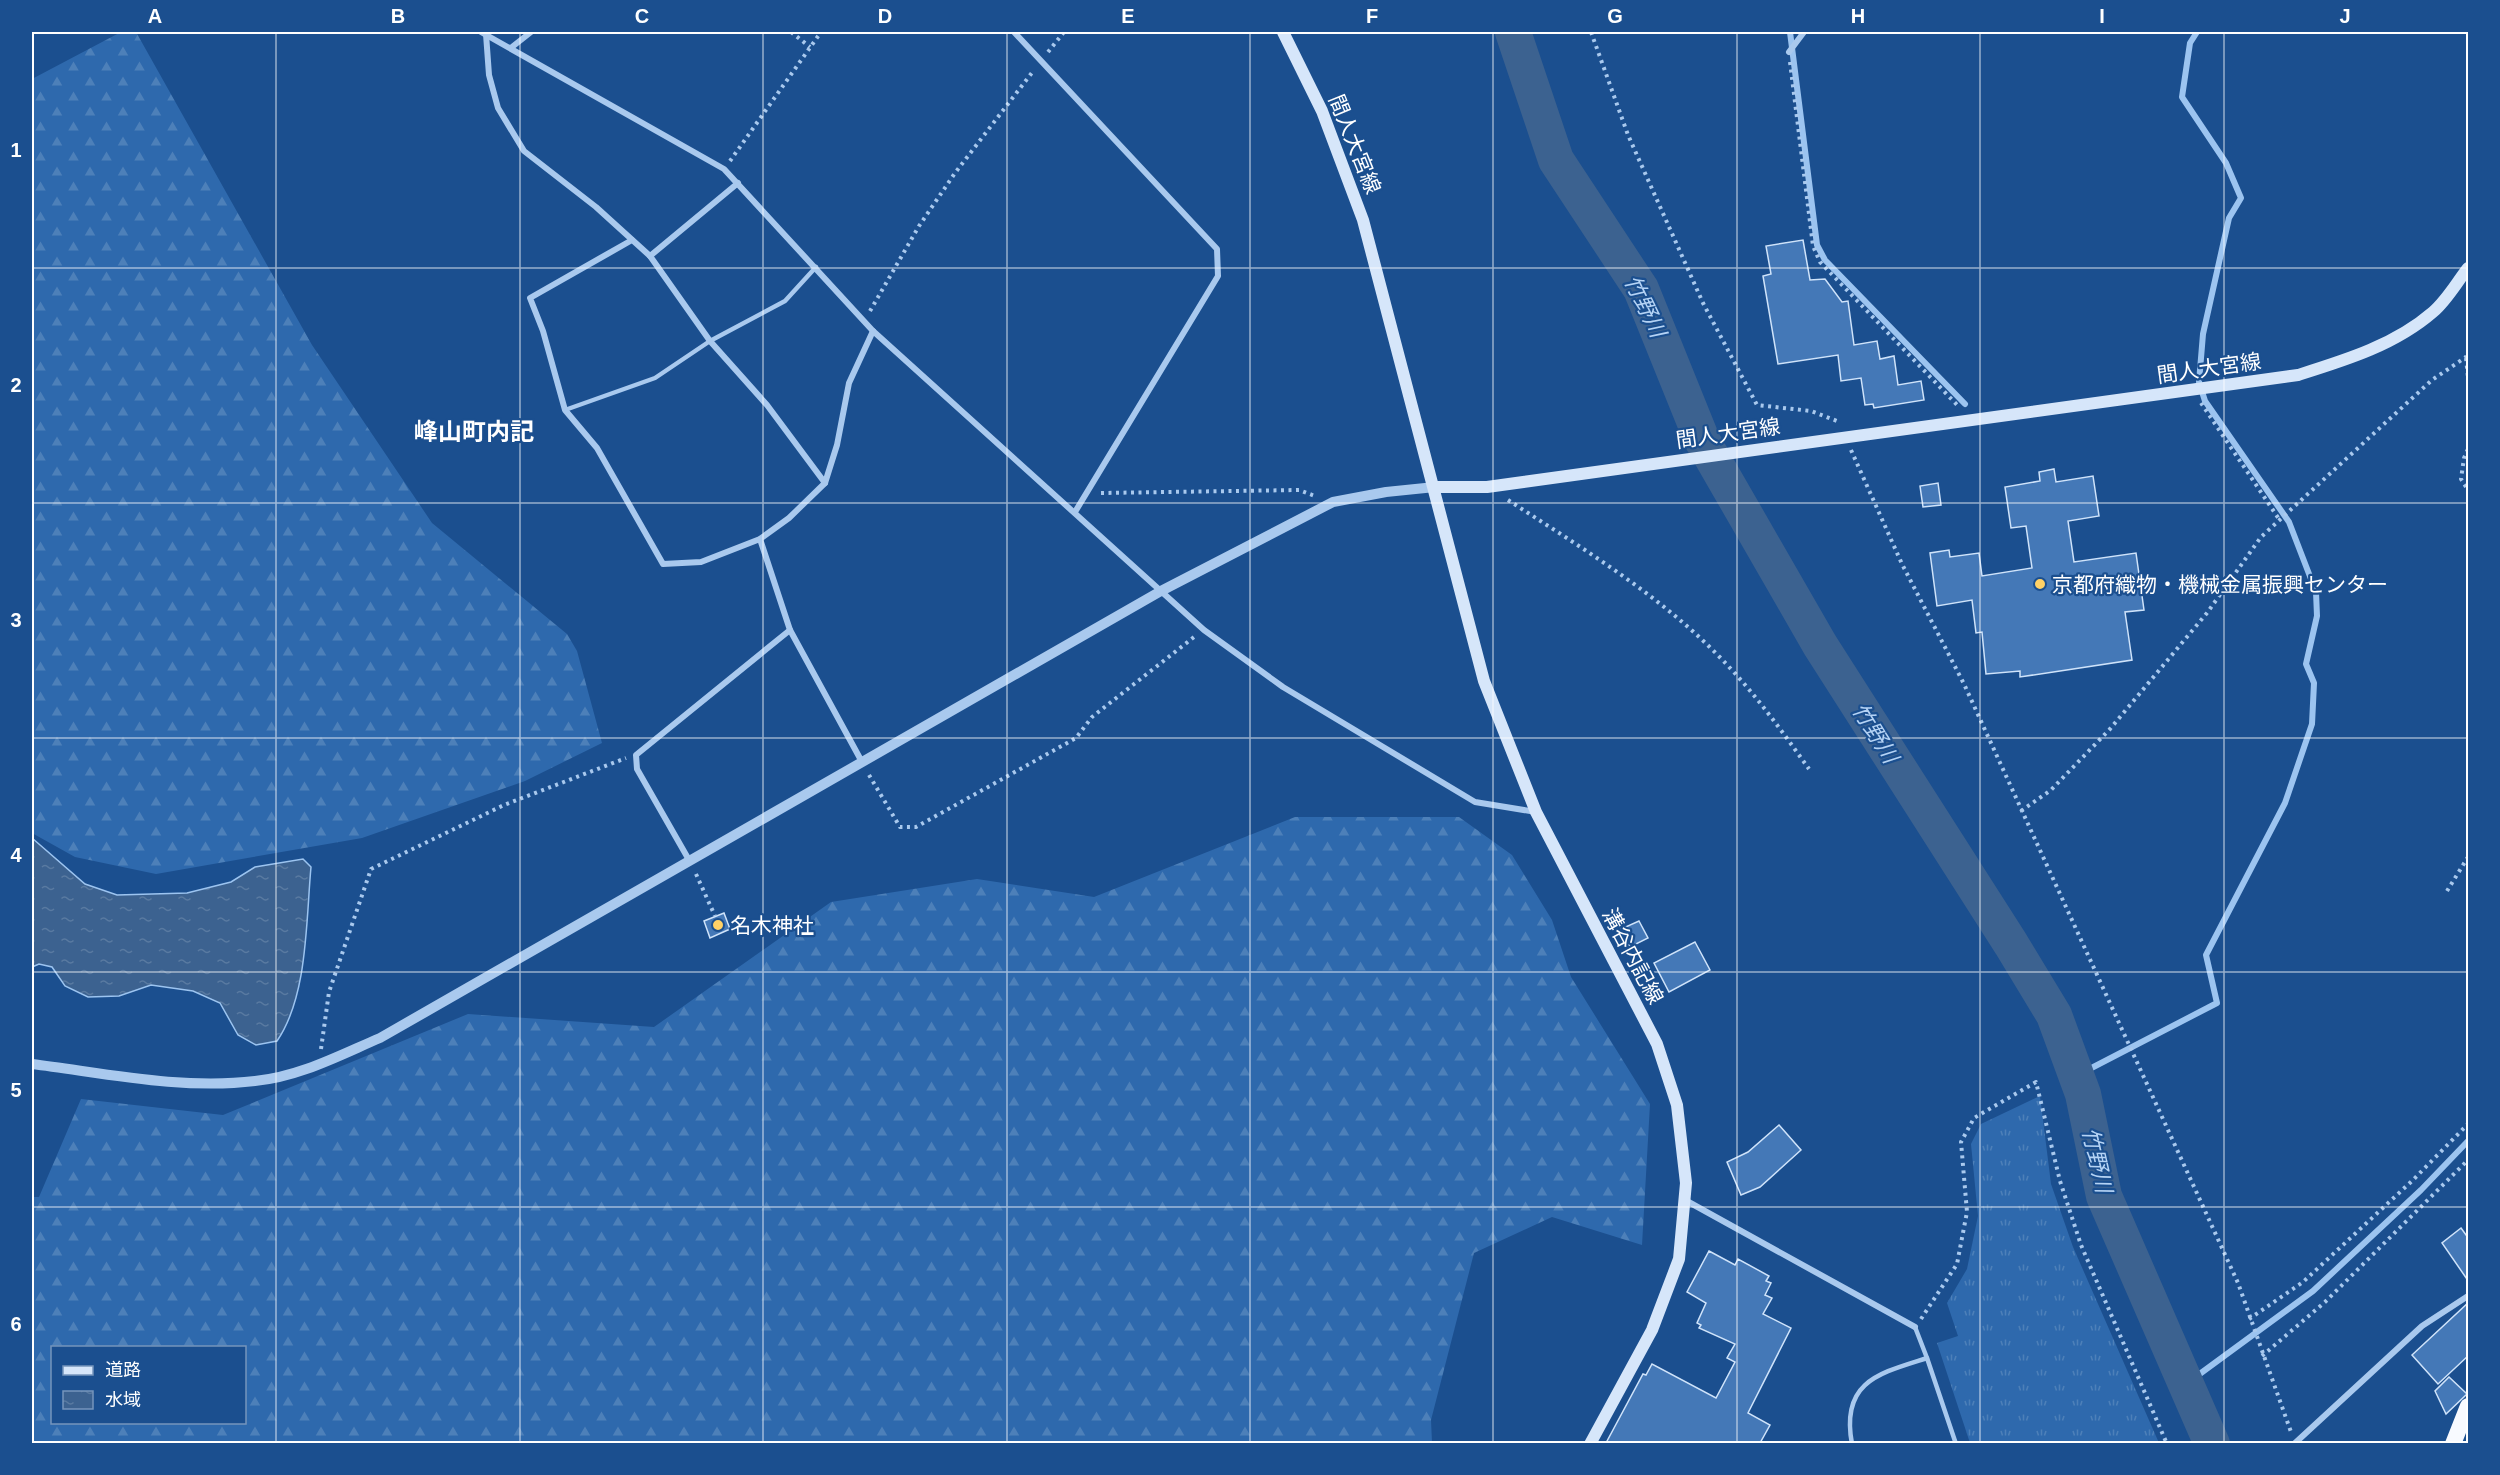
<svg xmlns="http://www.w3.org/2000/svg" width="2500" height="1475" font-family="Helvetica,'Noto Sans JP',sans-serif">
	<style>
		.grass { fill: url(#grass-tufts) }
		.forest { fill: url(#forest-firs); fill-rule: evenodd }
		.water { fill: url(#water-ripples); stroke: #9cc4f0; stroke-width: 1.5 }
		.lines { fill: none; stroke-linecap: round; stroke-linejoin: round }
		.stream { stroke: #9cc4f0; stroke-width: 6 }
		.river { stroke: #3c6290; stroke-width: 36 }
		.building { fill: #4478b7; stroke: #cfe3fa; stroke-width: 1.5 }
		.path { stroke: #a9c9ee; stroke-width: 4; stroke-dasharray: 3 4.5; stroke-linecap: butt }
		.service { stroke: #a9c9ee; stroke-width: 4.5 }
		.minor { stroke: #a9c9ee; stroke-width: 6 }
		.tertiary { stroke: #a9c9ee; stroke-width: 10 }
		.secondary { stroke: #d6e6fa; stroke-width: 12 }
		.trunk { stroke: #f8faff; stroke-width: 16 }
		.grid { fill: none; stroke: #fff; stroke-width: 1.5; stroke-opacity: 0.55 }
		.poi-dot { fill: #ffd166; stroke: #1b4f8f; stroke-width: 2 }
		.labels { text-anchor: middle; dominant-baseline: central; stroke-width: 4.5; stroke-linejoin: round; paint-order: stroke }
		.street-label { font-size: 21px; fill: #fff; stroke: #1b4f8f }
		.poi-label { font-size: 21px; fill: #fff; stroke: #1b4f8f; text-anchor: start }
		.water-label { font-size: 22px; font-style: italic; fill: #b5d3f5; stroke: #1b4f8f }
		.quarter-label { font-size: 24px; font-weight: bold; fill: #fff; stroke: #1b4f8f }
		.neatline { fill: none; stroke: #fff; stroke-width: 2 }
		.grid-label { font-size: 20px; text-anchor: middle; font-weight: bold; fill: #fff }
	</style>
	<defs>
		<pattern id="grass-tufts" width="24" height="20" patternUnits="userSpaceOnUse" patternTransform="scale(1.5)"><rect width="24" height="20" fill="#2e69ad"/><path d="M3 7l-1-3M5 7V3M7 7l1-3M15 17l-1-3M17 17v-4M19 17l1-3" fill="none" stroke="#4d80b9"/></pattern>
		<pattern id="forest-firs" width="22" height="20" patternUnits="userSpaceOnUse" patternTransform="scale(1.5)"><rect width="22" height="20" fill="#2e69ad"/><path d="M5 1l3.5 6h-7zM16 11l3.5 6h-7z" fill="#4d80b9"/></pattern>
		<pattern id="water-ripples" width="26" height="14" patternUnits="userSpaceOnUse" patternTransform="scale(1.5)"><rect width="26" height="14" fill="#3c6290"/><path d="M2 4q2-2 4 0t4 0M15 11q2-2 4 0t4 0" fill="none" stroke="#597aa1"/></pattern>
	</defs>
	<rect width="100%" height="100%" fill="#1b4f8f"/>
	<path class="grass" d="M2040 1096 2051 1184 2073 1247 2159 1443H1970L1937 1343 1958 1336 1947 1303 1967 1269 1978 1216 1971 1144 1981 1124Z"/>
	<g class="forest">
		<path d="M121 32H136L312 345 432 523 567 634 577 651 602 743 525 781 362 838 156 874 75 857 32 833V79Z"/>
		<path d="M1295 817H1459L1512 855 1552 920 1571 977 1650 1104 1642 1245 1552 1217 1474 1253 1431 1420 1432 1443H32V1197H39L81 1099 223 1115 468 1014 654 1027 831 902 977 879 1094 897ZM52 1348H244V1422H52Z"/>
	</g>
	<path class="water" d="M32 838 85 884 117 895 187 893 231 882 255 867 303 859 311 867C306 920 308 996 277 1041L256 1045 238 1035 220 1003 193 991 151 985 119 996 88 997 65 986 52 967 39 964 32 967Z"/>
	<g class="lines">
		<g class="stream">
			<path d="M1790 32 1817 245 1825 260 1965 404"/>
			<path d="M2076 1076 2217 1003 2206 955 2285 803 2312 724 2314 683 2306 664 2317 616 2316 592 2289 522 2205 401 2199 382 2203 334 2229 218 2241 198 2226 163 2182 97 2190 43 2197 32"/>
			<path d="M2186 1384 2313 1291 2421 1190 2468 1141"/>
		</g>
		<path class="river" d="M1513 32 1556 160 1641 289 1702 440 1820 645 2011 944 2054 1015 2083 1094 2104 1196 2212 1444"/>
	</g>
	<g class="building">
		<path d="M1803 240 1810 280 1825 279 1842 302 1848 301 1854 345 1877 341 1880 359 1894 356 1898 385 1921 381 1924 400 1874 408 1873 404 1865 405 1861 378 1841 381 1838 355 1778 364 1763 276 1771 274 1766 246Z"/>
		<path d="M2054 469 2056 482 2093 476 2099 516 2068 521 2074 562 2136 553 2144 610 2125 612 2132 660 2020 677V671L1986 674 1982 632 1976 633 1972 600 1937 606 1930 553 1949 550 1950 557 1979 553 1982 576 2032 568 2026 526 2011 528 2005 487 2040 481 2039 472Z"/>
		<path d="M1938 483 1941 505 1923 507 1920 486Z"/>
		<path d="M724 913 730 929 710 938 704 921Z"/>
		<path d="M1639 921 1648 938 1630 947 1621 929Z"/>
		<path d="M1695 942 1710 970 1669 992 1654 963Z"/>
		<path d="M1779 1125 1801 1150 1760 1187 1741 1195 1727 1162 1748 1152Z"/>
		<path d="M2461 1228 2469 1239V1282L2442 1243Z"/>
		<path d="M1709 1251 1735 1265 1738 1259 1769 1276 1766 1281 1771 1283 1765 1295 1772 1298 1763 1314 1791 1328 1748 1413 1770 1425 1760 1443H1606L1643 1374 1646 1375 1652 1364 1716 1398 1735 1362 1727 1358 1735 1344 1699 1328 1701 1325 1697 1323 1706 1303 1687 1292Z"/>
		<path d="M2469 1302V1355L2438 1384 2412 1355Z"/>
		<path d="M2449 1377 2467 1394 2446 1414 2435 1391Z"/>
	</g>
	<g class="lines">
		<g class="path">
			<path d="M791 32 810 47"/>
			<path d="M1591 32 1628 135 1703 303 1757 405 1811 411 1837 421 1839 424"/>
			<path d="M1048 52 1064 32"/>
			<path d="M1790 62 1813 246 1820 262 1959 407"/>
			<path d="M730 161 821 32"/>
			<path d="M870 311 919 226 955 173 1034 70"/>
			<path d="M2466 358 2468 377"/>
			<path d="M2201 403 2279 519"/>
			<path d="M2468 449 2464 458 2461 479 2468 490"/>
			<path d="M1851 450 1902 564 1964 684 2238 1283 2291 1432"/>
			<path d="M1101 493 1299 490 1315 496"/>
			<path d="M1508 500C1585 550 1668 600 1730 668 1759 699 1784 734 1809 769"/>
			<path d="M869 775 900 827H916L1076 738 1092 717 1194 637"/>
			<path d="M2021 811 2051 790 2110 729 2207 613 2261 537 2432 380 2466 357 2468 351"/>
			<path d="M696 874 715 916"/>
			<path d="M2447 891 2468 857"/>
			<path d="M321 1049 329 992 371 869 504 805 626 758"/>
			<path d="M1921 1319 1957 1264 1967 1212 1961 1142 1974 1118 2036 1082 2060 1181 2081 1245 2167 1444"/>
			<path d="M2249 1319 2303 1282 2413 1180 2468 1124"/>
			<path d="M2262 1356 2325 1302 2468 1160"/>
		</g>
		<g class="service">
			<path d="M565 410 655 378 710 341 785 301 816 267"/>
			<path d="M1915 1327 1927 1358"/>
			<path d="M1852 1444C1840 1381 1880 1373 1927 1358L1956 1444"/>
		</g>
		<g class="minor">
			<path d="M481 32 724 169 873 331 1204 630 1283 687 1475 802 1536 812"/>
			<path d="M1014 32 1217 249 1218 276 1075 512"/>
			<path d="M486 34 489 75 498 108 524 151 596 207 650 256 710 341 767 405 825 483"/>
			<path d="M512 47 531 32"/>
			<path d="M1789 52 1804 32"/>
			<path d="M632 240 530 298 543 331 565 410 597 448 663 564 701 562 760 539 789 518 825 483 837 445 849 383 873 331"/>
			<path d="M650 256 738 183"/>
			<path d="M760 539 790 630 862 762"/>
			<path d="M689 860 637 769 636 755 790 630"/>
			<path d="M1685 1200 1915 1327"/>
			<path d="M2294 1444 2422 1326 2468 1296"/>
		</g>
		<path class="tertiary" d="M32 1064C104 1073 182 1090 255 1081 299 1077 340 1055 380 1038L1161 591 1333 502 1386 492 1435 487"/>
		<g class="secondary">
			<path d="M1283 32 1322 111 1363 220 1484 681 1536 812 1657 1044 1677 1105 1686 1183 1679 1259 1652 1330 1590 1444"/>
			<path d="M1435 487H1487L2298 375C2346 360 2395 345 2433 312 2447 300 2457 282 2468 268"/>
		</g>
		<path class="trunk" d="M2453 1444 2468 1406"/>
	</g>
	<path class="grid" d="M276 32V1444M520 32V1444M763 32V1444M1007 32V1444M1250 32V1444M1493 32V1444M1737 32V1444M1980 32V1444M2224 32V1444M32 268H2468M32 503H2468M32 738H2468M32 972H2468M32 1207H2468"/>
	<g class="poi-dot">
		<circle cx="2040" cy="584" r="6"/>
		<circle cx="718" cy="925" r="6"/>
	</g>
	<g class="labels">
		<g class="street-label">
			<text transform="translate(1355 144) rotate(68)">間人大宮線</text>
			<text transform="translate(2209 368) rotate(-8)">間人大宮線</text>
			<text transform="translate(1728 433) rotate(-8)">間人大宮線</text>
			<text transform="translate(1633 956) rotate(62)">溝谷内記線</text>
		</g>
		<g class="poi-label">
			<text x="2052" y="584">京都府織物・機械金属振興センター</text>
			<text x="730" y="925">名木神社</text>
		</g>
		<g class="water-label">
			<text transform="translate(1645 306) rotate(64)">竹野川</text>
			<text transform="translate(1875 733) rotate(58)">竹野川</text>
			<text transform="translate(2097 1160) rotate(77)">竹野川</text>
		</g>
		<g class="quarter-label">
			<text x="474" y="431">峰山町内記</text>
		</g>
	</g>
	<rect width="2500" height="1475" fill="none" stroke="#1b4f8f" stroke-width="66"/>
	<rect x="51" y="1346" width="195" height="78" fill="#1b4f8f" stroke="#7695bc" stroke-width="1.5"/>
	<rect x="63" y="1366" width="30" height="9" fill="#d6e6fa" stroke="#7695bc" stroke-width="1.5"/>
	<text x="105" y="1376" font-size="18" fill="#ffffff">道路</text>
	<rect x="63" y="1391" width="30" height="18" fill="url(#water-ripples)" stroke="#7695bc" stroke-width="1.5"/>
	<text x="105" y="1406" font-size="18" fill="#ffffff">水域</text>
	<rect x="33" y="33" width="2434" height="1409" class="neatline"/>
	<g class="grid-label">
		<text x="155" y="23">A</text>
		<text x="398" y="23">B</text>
		<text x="642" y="23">C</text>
		<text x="885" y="23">D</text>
		<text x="1128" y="23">E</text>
		<text x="1372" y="23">F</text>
		<text x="1615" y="23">G</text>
		<text x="1858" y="23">H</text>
		<text x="2102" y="23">I</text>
		<text x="2345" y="23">J</text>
		<text x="16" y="157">1</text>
		<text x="16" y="392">2</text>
		<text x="16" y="627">3</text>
		<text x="16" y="862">4</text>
		<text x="16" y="1097">5</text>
		<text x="16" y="1331">6</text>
	</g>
</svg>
